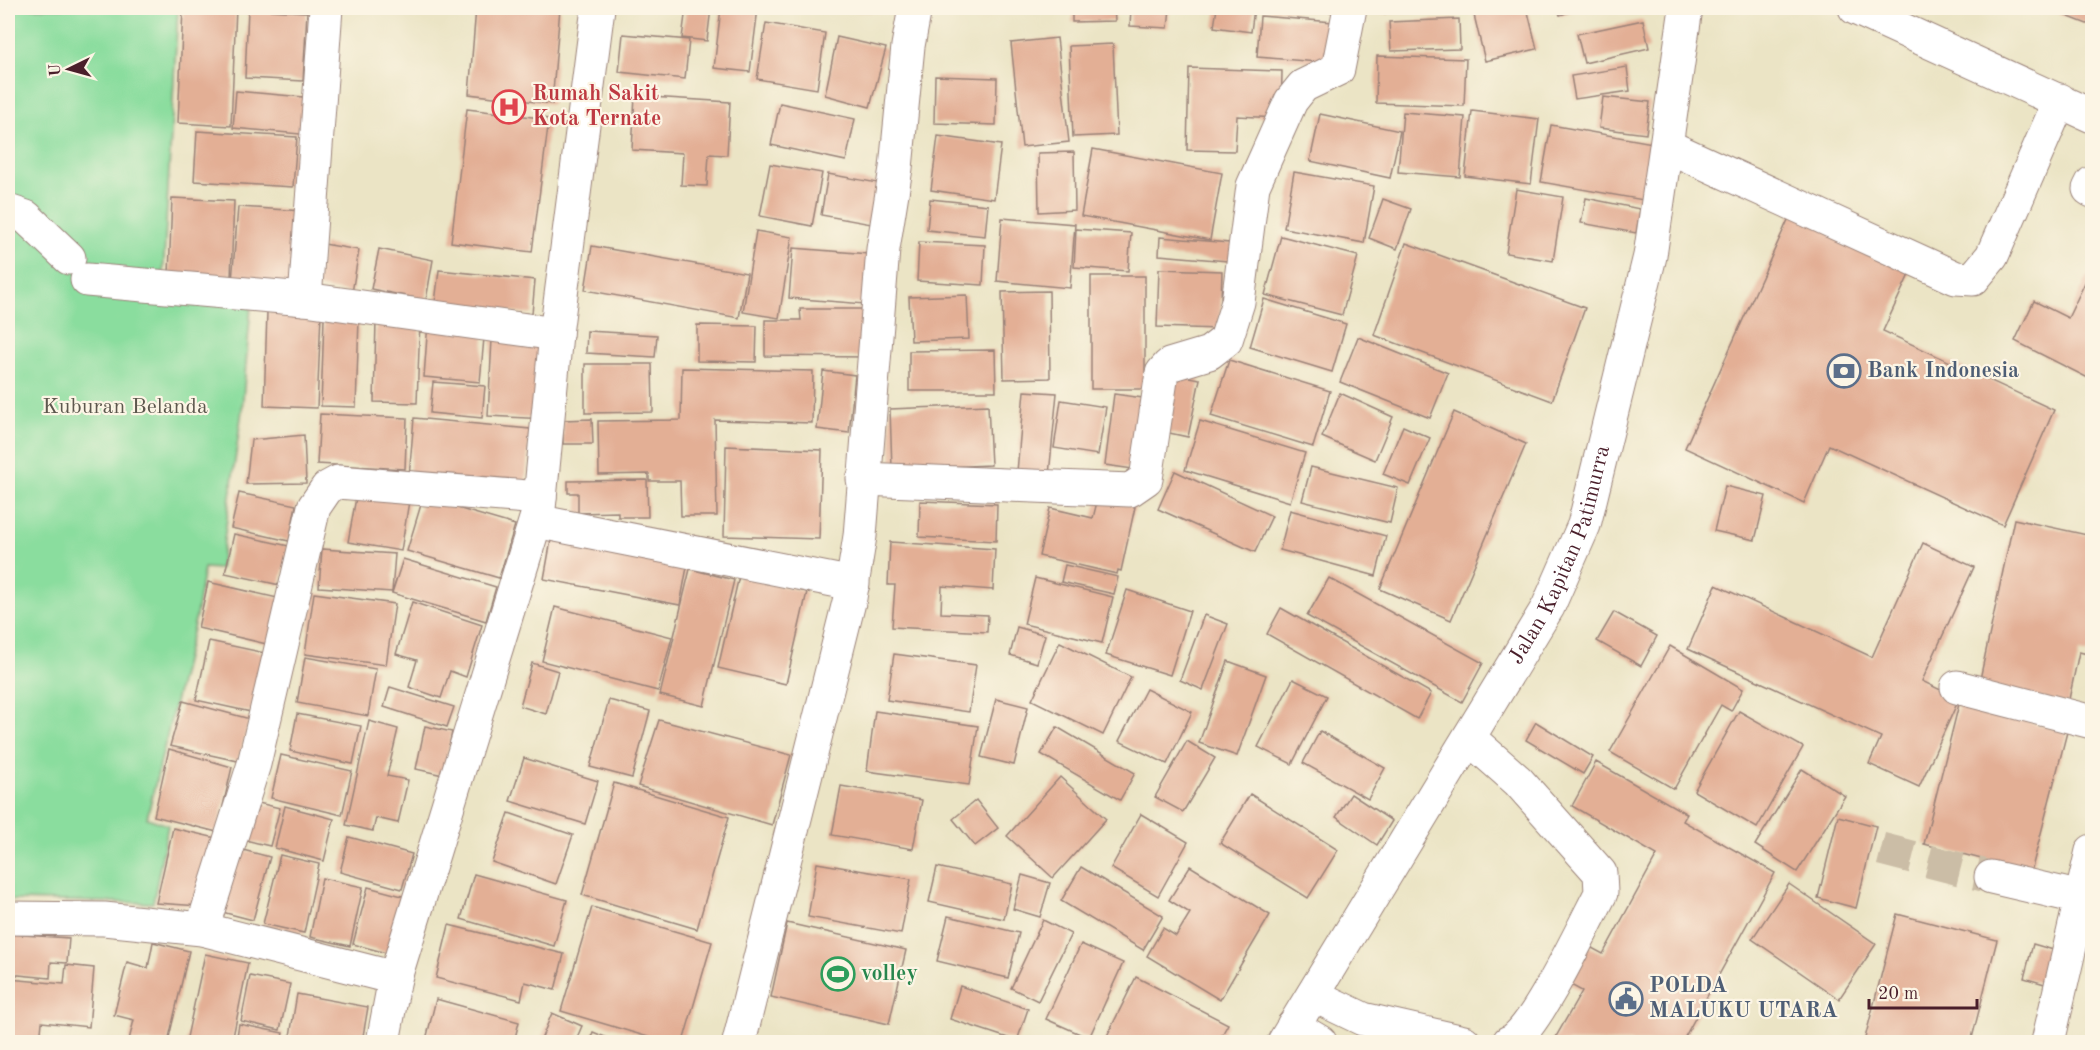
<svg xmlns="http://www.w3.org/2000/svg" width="2100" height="1050" font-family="'Old Standard TT',serif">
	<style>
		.green { fill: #8add9e; stroke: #6a7e64; stroke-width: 1.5 }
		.building { fill: #e3af95 }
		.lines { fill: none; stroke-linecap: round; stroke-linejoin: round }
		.minor-tunnel { stroke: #cbbda6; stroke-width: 33; stroke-dasharray: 33 16; stroke-linecap: butt }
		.minor-casing { stroke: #9a8278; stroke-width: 35 }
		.minor { stroke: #fff; stroke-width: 33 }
		.labels { text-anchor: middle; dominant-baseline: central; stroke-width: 4.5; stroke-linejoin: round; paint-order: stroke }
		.health-label { font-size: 22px; font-weight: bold; fill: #be3a42; stroke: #fcf5e5; text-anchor: start }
		.service-label { font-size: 22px; font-weight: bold; fill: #4e5e75; stroke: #fcf5e5; text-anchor: start }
		.park-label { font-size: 22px; fill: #5d584e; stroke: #fcf5e5 }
		.street-label { font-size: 22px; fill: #4a1f2b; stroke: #fcf5e5 }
		.leisure-label { font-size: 22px; font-weight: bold; fill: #27864d; stroke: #fcf5e5; text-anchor: start }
	</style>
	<rect width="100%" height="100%" fill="#fcf5e5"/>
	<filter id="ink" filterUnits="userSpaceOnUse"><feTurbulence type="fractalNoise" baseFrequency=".0167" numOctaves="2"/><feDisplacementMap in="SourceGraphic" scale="12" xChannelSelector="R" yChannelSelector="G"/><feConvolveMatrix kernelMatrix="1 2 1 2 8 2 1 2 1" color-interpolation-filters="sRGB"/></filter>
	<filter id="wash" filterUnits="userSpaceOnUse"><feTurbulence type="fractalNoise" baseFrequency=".008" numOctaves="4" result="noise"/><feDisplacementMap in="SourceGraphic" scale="24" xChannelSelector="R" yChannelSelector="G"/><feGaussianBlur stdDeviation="1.35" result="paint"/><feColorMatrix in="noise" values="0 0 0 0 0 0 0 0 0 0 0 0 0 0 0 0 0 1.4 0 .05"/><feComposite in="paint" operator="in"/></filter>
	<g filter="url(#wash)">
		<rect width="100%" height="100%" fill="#ebe4c5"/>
		<path class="green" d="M8 8H178L162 295 251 306 242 410 220 569 204 568 196 616 147 818 168 825 153 903 8 900Z"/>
		<g id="blocks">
			<g class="building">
				<path d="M183 8H236L231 126 178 123Z"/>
				<path d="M476 8H560L552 104 469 94Z"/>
				<path d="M686 8H711L707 41 682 38Z"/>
				<path d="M721 8H758L750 72 714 68Z"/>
				<path d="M784 8H886V12L784 9Z"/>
				<path d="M1072 8H1114L1115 21 1072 22Z"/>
				<path d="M1131 8H1170L1168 28 1130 26Z"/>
				<path d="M1217 8H1254L1251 32 1214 27Z"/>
				<path d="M1264 8H1337V12L1264 10Z"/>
				<path d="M1376 8H1452V9L1377 14Z"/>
				<path d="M1505 8H1527L1537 49 1485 61 1474 15Z"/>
				<path d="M1557 8H1581L1560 15Z"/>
				<path d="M2046 8H2092V26Z"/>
				<path d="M248 9 307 12 303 81 245 78Z"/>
				<path d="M1260 16 1333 22 1330 63 1257 57Z"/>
				<path d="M1459 19 1460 49 1391 51 1389 22Z"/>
				<path d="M1643 20 1649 48 1584 63 1577 34Z"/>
				<path d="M766 23 825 33 817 89 757 79Z"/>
				<path d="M623 34 689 40 685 79 619 72Z"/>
				<path d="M837 37 886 48 870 107 825 95Z"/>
				<path d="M1057 38 1069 142 1022 147 1011 43Z"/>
				<path d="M1113 44 1117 135 1073 137 1069 46Z"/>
				<path d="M1377 56 1466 59 1464 106 1376 103Z"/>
				<path d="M1627 67 1630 91 1575 99 1571 76Z"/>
				<path d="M1189 68 1282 71 1281 118 1237 116 1235 151 1187 150Z"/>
				<path d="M935 76 997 78 996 125 934 123Z"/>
				<path d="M236 91 314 98 311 135 233 128Z"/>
				<path d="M635 96 730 102 727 155 709 154 707 186 681 185 683 153 632 150Z"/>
				<path d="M1603 97 1650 102 1646 134 1599 128Z"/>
				<path d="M780 103 855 119 846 161 771 145Z"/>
				<path d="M467 109 549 119 532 252 451 242Z"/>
				<path d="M1472 111 1539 119 1531 184 1465 176Z"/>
				<path d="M1403 112 1465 117 1460 177 1398 172Z"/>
				<path d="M1320 114 1400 131 1390 178 1310 161Z"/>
				<path d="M1551 125 1653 143 1643 200 1541 182Z"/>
				<path d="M197 131 297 137 293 187 194 181Z"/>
				<path d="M938 136 1001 145 994 199 931 190Z"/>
				<path d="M1093 149 1222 173 1210 240 1081 216Z"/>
				<path d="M1074 152 1075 210 1039 212 1038 153Z"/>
				<path d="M770 164 822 173 812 226 760 216Z"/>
				<path d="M1294 172 1374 186 1364 243 1284 228Z"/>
				<path d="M828 174 878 183 871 224 821 215Z"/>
				<path d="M1516 189 1563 197 1553 261 1506 253Z"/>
				<path d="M172 198 234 201 231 277 169 274Z"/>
				<path d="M1586 198 1640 209 1636 233 1581 223Z"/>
				<path d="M930 199 988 205 985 236 927 230Z"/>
				<path d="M1383 199 1411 209 1397 249 1369 238Z"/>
				<path d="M238 207 304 211 298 286 232 282Z"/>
				<path d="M1792 211 1913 266 1883 331 2054 410 2003 525 1829 445 1804 503 1685 448Z"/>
				<path d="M1002 218 1075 224 1070 288 997 281Z"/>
				<path d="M1076 229 1131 233 1128 271 1074 267Z"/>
				<path d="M756 231 792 237 779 318 743 312Z"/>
				<path d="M1281 236 1358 256 1342 315 1265 295Z"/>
				<path d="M1160 237 1241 244 1239 262 1159 255Z"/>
				<path d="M919 242 985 245 983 285 917 281Z"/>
				<path d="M1406 243 1585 308 1552 401 1374 335Z"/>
				<path d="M324 244 359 250 352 293 317 287Z"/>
				<path d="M592 246 747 273 739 318 585 290Z"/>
				<path d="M793 248 869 254 865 304 789 298Z"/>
				<path d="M379 249 433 260 426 300 371 289Z"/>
				<path d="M2092 268V380L2015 341 2034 301 2068 318Z"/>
				<path d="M1159 269 1222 271 1220 329 1157 327Z"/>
				<path d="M439 270 535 280 532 314 435 303Z"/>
				<rect x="1091" y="276" width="54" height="113"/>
				<path d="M1049 291 1050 378 1004 379 1002 292Z"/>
				<path d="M967 295 969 339 911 341 909 297Z"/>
				<path d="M1264 299 1346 324 1332 372 1250 347Z"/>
				<path d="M800 309H871L869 357 765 356V320H801Z"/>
				<path d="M267 312 321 314 317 408 264 406Z"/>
				<path d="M324 318 359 319 356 407 321 406Z"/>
				<path d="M376 320 420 321 417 403 374 402Z"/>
				<path d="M428 322 485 327 480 382 424 377Z"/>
				<path d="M697 325 757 326 756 362 697 361Z"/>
				<path d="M587 331 657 335 655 357 586 353Z"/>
				<path d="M1358 337 1448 373 1430 418 1340 382Z"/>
				<path d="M492 339 551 341 547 419 488 416Z"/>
				<path d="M995 350 996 391H909V351Z"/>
				<path d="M1229 360 1330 391 1313 447 1211 416Z"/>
				<path d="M585 364H652L653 412 585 413Z"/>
				<path d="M682 368 813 371 812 423 715 420 717 516H681L680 481H649V474L599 475 598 421 681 420Z"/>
				<path d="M823 371 855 375 849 433 817 429Z"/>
				<path d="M1171 374 1200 379 1188 437 1160 431Z"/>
				<path d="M433 382 485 386 482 418 430 413Z"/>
				<path d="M1024 391 1057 393 1049 475 1017 472Z"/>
				<path d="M1340 393 1393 417 1375 460 1322 437Z"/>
				<path d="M1114 394 1150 399 1140 470 1105 465Z"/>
				<path d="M1061 400 1106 407 1098 455 1054 448Z"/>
				<path d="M988 405 991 465 892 469 890 409Z"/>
				<path d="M1454 412 1526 444 1451 620 1380 589Z"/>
				<path d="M320 414 407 418 405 469 317 464Z"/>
				<path d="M414 418 530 429 525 487 409 477Z"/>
				<path d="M592 419 593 444H563V420Z"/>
				<path d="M1200 421 1305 453 1290 502 1185 470Z"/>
				<path d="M1403 426 1430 438 1410 485 1383 474Z"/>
				<path d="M304 435 306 483 246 484 251 440Z"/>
				<path d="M726 446 822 450 819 539 724 536Z"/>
				<path d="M1311 467 1398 488 1390 523 1302 501Z"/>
				<path d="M1175 471 1272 516 1255 552 1158 509Z"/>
				<path d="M647 480 648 517H618V512L578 513V493H568V481Z"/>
				<path d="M1725 486 1766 496 1755 540 1714 531Z"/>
				<path d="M357 492 409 501 401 551 348 542Z"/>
				<path d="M239 493 296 505 289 541 231 528Z"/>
				<path d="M423 498 515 525 499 578 407 551Z"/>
				<path d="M1098 498 1135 507 1121 571 1118 570 1117 574 1039 556 1050 508 1093 518Z"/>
				<path d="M920 501 997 504 996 541 919 537Z"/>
				<path d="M1290 510 1386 536 1376 576 1280 550Z"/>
				<path d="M2014 519 2092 536V655L2079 652 2068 704 1979 684Z"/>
				<path d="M234 534 289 546 280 585 225 573Z"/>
				<path d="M551 540 687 567 680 605 544 579Z"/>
				<path d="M890 542 995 549 993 590 942 586 941 613 988 615 987 632 892 627 895 585H888Z"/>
				<path d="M1923 543 1974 567 1922 681 1959 699 1919 787 1869 764 1881 737 1688 649 1716 585 1872 657Z"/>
				<path d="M322 549 395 554 392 592 319 587Z"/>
				<path d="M403 559 496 587 486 621 392 593Z"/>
				<path d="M1065 565 1118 577 1114 594 1061 582Z"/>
				<path d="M690 569 734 580 704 706 660 695Z"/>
				<path d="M739 576 807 592 786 684 718 668Z"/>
				<path d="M1035 578 1113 597 1102 643 1024 624Z"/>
				<path d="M1329 578 1483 663 1462 702 1307 616Z"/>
				<path d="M208 582 282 599 271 645 198 628Z"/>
				<path d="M1127 590 1190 611 1170 675 1106 655Z"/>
				<path d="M314 593 395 604 386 665 305 654Z"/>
				<path d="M412 602 482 625 466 677 450 671 441 698 409 687 417 660 396 654Z"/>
				<path d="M555 607 672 637 658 691 542 661Z"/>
				<path d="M1281 608 1431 693 1417 719 1267 634Z"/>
				<path d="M1614 612 1657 636 1641 666 1597 641Z"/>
				<path d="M1204 615 1228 624 1203 690 1180 680Z"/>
				<path d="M1017 627 1045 635 1037 663 1010 655Z"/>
				<path d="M209 641 265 653 251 712 196 700Z"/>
				<path d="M1060 642 1131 677 1103 735 1032 700Z"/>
				<path d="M1670 646 1743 689 1731 711 1721 705 1674 789 1610 752Z"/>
				<path d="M894 654 976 665 969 712 887 700Z"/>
				<path d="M305 657 376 669 368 716 297 703Z"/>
				<path d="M1228 661 1266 675 1237 756 1199 743Z"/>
				<path d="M532 663 558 671 546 714 520 706Z"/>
				<path d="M1293 679 1327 696 1292 764 1258 747Z"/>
				<path d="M390 687 454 707 447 727 384 707Z"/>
				<path d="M1146 689 1192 712 1167 764 1119 741Z"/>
				<path d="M996 699 1028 707 1014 765 981 757Z"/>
				<path d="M609 700 650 711 632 778 590 767Z"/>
				<path d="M183 701 250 719 238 761 170 746Z"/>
				<path d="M1959 704 2067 732 2031 872 1924 844Z"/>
				<path d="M875 711 978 726 969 785 867 771Z"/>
				<path d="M1739 711 1803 747 1757 828 1694 791Z"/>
				<path d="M297 714 361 726 353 764 290 751Z"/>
				<path d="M659 720 791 755 772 825 638 786Z"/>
				<path d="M369 721 398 729 387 776 408 780 398 823 376 818 373 831 346 825Z"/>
				<path d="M1536 722 1593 757 1583 774 1526 740Z"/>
				<path d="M425 726 452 732 443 775 416 769Z"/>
				<path d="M1057 727 1135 773 1120 800 1041 754Z"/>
				<path d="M1320 731 1385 768 1368 799 1303 763Z"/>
				<path d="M1187 741 1215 758 1183 812 1155 797Z"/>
				<path d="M169 749 232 767 217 832 154 816Z"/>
				<path d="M281 755 352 771 342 815 271 798Z"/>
				<path d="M524 758 598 781 585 824 510 801Z"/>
				<path d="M1596 762 1687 814 1683 821 1775 873 1682 1042H1553L1582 991 1558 978 1579 941 1603 954 1657 855 1572 806Z"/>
				<path d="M1802 769 1845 796 1797 872 1755 845Z"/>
				<path d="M1060 777 1106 819 1053 878 1007 836Z"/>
				<path d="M614 783 729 817 697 929 582 895Z"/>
				<path d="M841 786 922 800 913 849 832 835Z"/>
				<path d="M1250 794 1338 850 1308 898 1220 843Z"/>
				<path d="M1351 794 1392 821 1377 845 1336 817Z"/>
				<path d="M976 800 998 828 975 846 953 819Z"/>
				<path d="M254 802 280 808 270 846 245 840Z"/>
				<path d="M285 806 334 819 324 861 275 848Z"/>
				<path d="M509 813 573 835 556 884 492 862Z"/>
				<path d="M1141 814 1188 842 1158 896 1111 868Z"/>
				<path d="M1838 816 1876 826 1856 908 1818 898Z"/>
				<path d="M173 828 216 838 200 906 156 903Z"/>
				<path d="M349 837 412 854 402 889 340 872Z"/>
				<path d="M239 849 270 857 253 920 222 912Z"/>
				<path d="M280 855 319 864 304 933 263 924Z"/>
				<path d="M817 863 911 879 901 934 808 917Z"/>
				<path d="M1190 866 1270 915 1220 1000 1147 956 1163 928 1176 936 1190 913 1169 900Z"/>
				<path d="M937 867 1012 884 1004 919 929 902Z"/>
				<path d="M1081 867 1163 916 1143 950 1061 901Z"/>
				<path d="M474 874 567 900 554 946 461 919Z"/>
				<path d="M1022 875 1050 883 1040 917 1013 909Z"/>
				<path d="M322 878 363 887 350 946 310 937Z"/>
				<path d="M1789 884 1876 944 1839 999 1752 939Z"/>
				<path d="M368 887 406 897 390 954 353 944Z"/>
				<path d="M592 907 712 942 683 1042H665L561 1011Z"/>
				<path d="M1897 914 1997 940 1971 1042H1864Z"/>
				<path d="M948 916 1019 933 1008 978 937 961Z"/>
				<path d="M1043 920 1071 934 1038 1001 1011 988Z"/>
				<path d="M787 923 906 950 889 1024 771 997Z"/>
				<path d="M449 925 564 954 555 990 525 982 521 1000 436 978Z"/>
				<path d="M8 934 69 938 67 963 51 962 50 978 8 974Z"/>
				<path d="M153 942 189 951 168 1042H138L129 1040 134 1020 114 1015 127 962 148 968Z"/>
				<path d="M1081 944 1123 963 1089 1038 1046 1019Z"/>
				<path d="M2033 944 2057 951 2048 985 2024 978Z"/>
				<path d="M205 954 248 963 232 1042H186Z"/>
				<path d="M66 965 94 968 89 1027 42 1022 40 1042H8L9 979 64 984Z"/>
				<path d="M250 976 290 984 280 1030 241 1021Z"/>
				<path d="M1136 977 1228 1024 1218 1042H1104Z"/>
				<path d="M960 986 1028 1009 1017 1041 950 1019Z"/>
				<path d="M297 994 368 1007 362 1042H289Z"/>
				<path d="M436 999 519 1022 514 1042H437L426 1040Z"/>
				<path d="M552 1013 582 1026 575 1042H540Z"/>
				<path d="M239 1024 283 1033 281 1042H236Z"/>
				<path d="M1361 1027 1393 1042H1354Z"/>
				<path d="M593 1032 617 1042H589Z"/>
			</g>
		</g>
	</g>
	<g filter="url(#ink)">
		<use href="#blocks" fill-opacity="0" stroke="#9a8278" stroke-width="1.5"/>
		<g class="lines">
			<path class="minor-tunnel" d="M1881 849 1991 877"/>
			<g class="minor-casing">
				<g id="minor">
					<path d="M1855 8 2092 116"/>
					<path d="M1667 146 1956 278 1973 279 1992 256 2060 100"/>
					<path d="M2092 183 2089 189 2092 191"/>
					<path d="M8 211 26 217 69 258"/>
					<path d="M87 280 305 299 556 334"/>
					<path d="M305 299 326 8"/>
					<path d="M863 479 1130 490 1146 479 1162 373 1169 365 1209 353 1226 340 1238 302 1253 186 1291 101 1303 86 1338 69 1350 8"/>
					<path d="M536 521 853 584"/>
					<path d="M1957 687 2092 722"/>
					<path d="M1469 738 1518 781 1600 873 1601 893C1587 919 1532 1037 1509 1042"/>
					<path d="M1991 877 2082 898"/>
					<path d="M8 918 104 919 202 929 395 978 539 509 556 334 598 8"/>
					<path d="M202 929 254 764 314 507 327 488 338 482 540 498"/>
					<path d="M1313 995 1363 1019 1464 1042"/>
					<path d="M1293 1026 1320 1042"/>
					<path d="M383 1042 395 978"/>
					<path d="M739 1042 850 598 860 536 883 249 896 168 908 46 915 8"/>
					<path id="s1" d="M1284 1042 1548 607 1584 525 1650 256 1686 8"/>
					<path d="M2048 1042 2092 851"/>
				</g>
			</g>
			<use href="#minor" class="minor"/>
		</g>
	</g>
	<defs>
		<g id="hospital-ring" transform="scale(1.725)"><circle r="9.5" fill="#fcf5e5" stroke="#e0444e" stroke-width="1.5"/><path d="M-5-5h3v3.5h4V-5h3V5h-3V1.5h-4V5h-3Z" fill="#e0444e"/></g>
		<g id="bank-ring" transform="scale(1.725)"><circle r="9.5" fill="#fcf5e5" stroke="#5c6f8a" stroke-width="1.5"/><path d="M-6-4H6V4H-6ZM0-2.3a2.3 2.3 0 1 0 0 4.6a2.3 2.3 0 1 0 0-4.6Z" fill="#5c6f8a"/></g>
		<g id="stadium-ring" transform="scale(1.725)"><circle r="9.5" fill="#fcf5e5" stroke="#2e9e5b" stroke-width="1.5"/><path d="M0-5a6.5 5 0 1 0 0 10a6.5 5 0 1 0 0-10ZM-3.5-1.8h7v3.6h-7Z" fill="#2e9e5b"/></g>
		<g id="civic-ring" transform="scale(1.725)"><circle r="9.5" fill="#fcf5e5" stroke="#5c6f8a" stroke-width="1.5"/><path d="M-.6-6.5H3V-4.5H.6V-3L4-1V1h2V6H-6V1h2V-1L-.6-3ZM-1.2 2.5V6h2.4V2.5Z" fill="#5c6f8a"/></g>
	</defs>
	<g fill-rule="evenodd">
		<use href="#hospital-ring" x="509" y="107"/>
		<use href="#bank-ring" x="1844" y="371"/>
		<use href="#stadium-ring" x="838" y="974"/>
		<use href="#civic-ring" x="1626" y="999"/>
	</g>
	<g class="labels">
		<g class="health-label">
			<text x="532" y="94">Rumah Sakit<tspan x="532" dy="25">Kota Ternate</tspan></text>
		</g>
		<g class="service-label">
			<text x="1867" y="371">Bank Indonesia</text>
			<text x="1649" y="986">POLDA<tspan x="1649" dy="25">MALUKU UTARA</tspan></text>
		</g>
		<g class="park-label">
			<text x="125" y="407">Kuburan Belanda</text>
		</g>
		<g class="street-label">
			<text stroke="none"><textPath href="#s1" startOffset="562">Jalan Kapitan Patimurra</textPath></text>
		</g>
		<g class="leisure-label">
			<text x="861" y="974">volley</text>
		</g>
	</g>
	<rect width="2100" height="1050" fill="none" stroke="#fcf5e5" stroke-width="30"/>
	<g transform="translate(69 69) rotate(265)" stroke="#fcf5e5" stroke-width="4.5" paint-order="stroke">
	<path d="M0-4.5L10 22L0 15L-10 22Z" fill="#4a1f2b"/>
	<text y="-9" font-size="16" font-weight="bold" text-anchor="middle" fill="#4a1f2b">U</text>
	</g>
	<path d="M1869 999v9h108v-9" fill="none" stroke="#4a1f2b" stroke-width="3"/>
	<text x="1878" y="999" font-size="18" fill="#4a1f2b" stroke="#fcf5e5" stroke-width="4.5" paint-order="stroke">20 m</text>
</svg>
